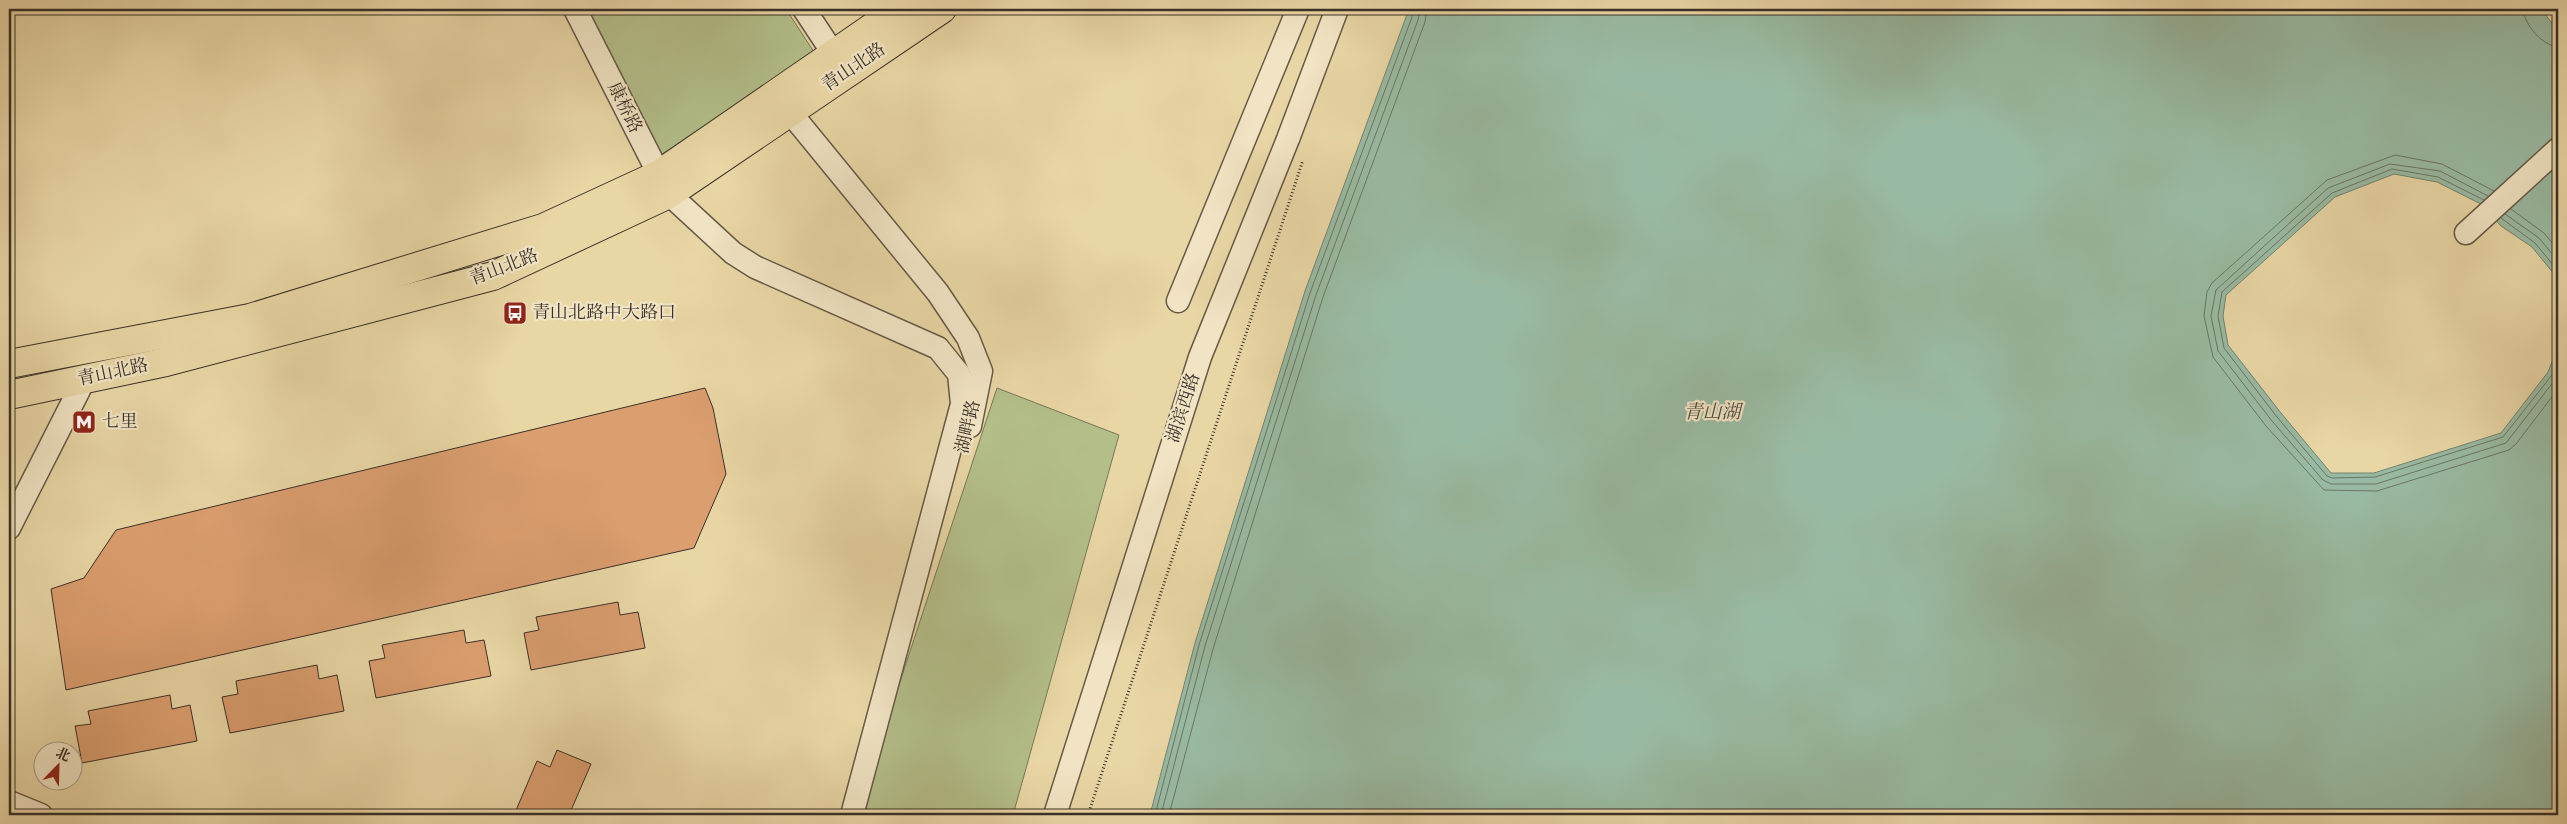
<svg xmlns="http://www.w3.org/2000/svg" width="2567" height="824" font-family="'IM FELL English','Noto Serif SC',serif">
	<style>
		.green { fill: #b3be89; stroke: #767858 }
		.water { fill: #99baa2; stroke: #738371 }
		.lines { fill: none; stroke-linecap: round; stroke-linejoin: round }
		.shore { stroke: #6a7665; stroke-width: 1 }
		.building { fill: #db9e6f; stroke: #3a3128 }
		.minor-casing { stroke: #665a47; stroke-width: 25 }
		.major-casing { stroke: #3a3128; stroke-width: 30 }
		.path { stroke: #3a3128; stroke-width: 3; stroke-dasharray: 1 2.5; stroke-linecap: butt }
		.minor { stroke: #f1e4c4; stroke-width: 22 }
		.major { stroke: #e9d6a5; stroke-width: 28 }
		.labels { text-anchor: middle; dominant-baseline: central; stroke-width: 4.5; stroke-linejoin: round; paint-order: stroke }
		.street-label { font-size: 18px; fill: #3a3128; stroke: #f1e4c4 }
		.poi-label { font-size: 18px; fill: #3a3128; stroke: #f1e4c4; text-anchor: start }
		.water-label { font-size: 19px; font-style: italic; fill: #4d4c40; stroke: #f1e4c4 }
	</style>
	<rect width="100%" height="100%" fill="#e9d6a5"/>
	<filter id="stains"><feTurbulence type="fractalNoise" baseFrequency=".004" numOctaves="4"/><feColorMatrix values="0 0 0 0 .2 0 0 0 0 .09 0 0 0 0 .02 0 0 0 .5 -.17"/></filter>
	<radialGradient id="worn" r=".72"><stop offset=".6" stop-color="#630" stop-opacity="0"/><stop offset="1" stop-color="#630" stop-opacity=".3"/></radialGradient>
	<g class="green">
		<path d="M588 9H786L814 52 659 156Z"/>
		<path d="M997 388 1119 435 1013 815H856Z"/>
	</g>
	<path class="water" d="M1409 9H2541L2558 31V279L2532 247 2501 226 2481 204 2437 182 2394 174 2335 197 2226 295 2223 316 2228 345 2281 413 2331 473H2374L2501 433 2548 372 2558 347V815H1150L1195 643 1305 291Z"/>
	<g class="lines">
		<g class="shore">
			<path d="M2523 9C2524 24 2542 46 2558 47"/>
			<path d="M2494 191 2442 164 2395 155 2327 180 2212 283 2207 292 2204 316 2213 357 2266 426 2324 490 2377 491 2509 450 2516 444 2558 389"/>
			<path d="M2488 196 2440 171 2390 164 2328 188 2216 290 2211 316 2218 351 2272 421 2323 480 2331 484H2376L2506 443 2558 376"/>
			<path d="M2484 200 2438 177 2392 169 2332 193 2222 292 2218 316 2224 348 2277 417 2327 476 2332 478 2375 477 2503 437 2552 375 2558 360"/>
			<path d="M2511 209 2544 233 2558 250"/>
			<path d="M2505 214 2539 238 2558 261"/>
			<path d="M2501 218 2535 243 2558 271"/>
			<path d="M1155 815 1199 645 1310 293 1412 17 1413 9"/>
			<path d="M1161 815 1205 646 1316 295 1418 20 1420 9"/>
			<path d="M1169 815 1213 649 1323 297 1425 22 1427 9"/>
		</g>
	</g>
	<g class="building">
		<path d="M705 388 713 408 726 474 694 548 66 690 51 589 84 578 116 530Z"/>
		<path d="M618 602 620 615 638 612 645 648 531 670 524 633 539 630 536 617Z"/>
		<path d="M464 630 466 643 484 640 491 676 376 698 369 661 385 658 382 645Z"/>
		<path d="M317 665 319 679 337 675 344 711 230 733 222 697 238 694 236 681Z"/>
		<path d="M170 695 172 709 190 705 197 741 82 763 75 726 91 724 88 711Z"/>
		<path d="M557 750 591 764 569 815H514L537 761 550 767Z"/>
	</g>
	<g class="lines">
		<g class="minor-casing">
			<g id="minor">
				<path d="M575 9 669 194 733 253 755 267 938 348 959 374 962 404 852 815"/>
				<path d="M804 9 833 53"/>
				<path d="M780 100 938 293 968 338 981 371 970 426"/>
				<path d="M2466 233 2558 149"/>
				<path d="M1178 301 1298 9"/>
				<path d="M9 528 84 380"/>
				<path d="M9 802 41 815"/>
				<path d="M1055 815 1200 357 1288 139 1337 9"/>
			</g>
		</g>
		<g class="major-casing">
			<g id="major">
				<path d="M9 364 250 318 543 228 658 175 899 9"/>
				<path d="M9 395 166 362 493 276 669 194 942 9"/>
			</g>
		</g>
		<path class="path" d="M1088 815 1303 160"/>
		<use href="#minor" class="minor"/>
		<use href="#major" class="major"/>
	</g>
	<defs>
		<g id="bus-square" transform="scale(1.25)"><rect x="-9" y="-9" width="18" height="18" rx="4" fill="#8f2418" stroke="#f1e4c4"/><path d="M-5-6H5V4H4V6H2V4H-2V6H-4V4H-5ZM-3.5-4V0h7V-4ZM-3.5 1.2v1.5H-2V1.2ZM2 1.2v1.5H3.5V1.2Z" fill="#fff"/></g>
		<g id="metro-square" transform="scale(1.25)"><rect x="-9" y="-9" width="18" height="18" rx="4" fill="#8f2418" stroke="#f1e4c4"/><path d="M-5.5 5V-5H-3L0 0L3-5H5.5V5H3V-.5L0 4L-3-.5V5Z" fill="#fff"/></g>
	</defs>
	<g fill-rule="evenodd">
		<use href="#bus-square" x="515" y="313"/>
		<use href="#metro-square" x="84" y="422"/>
	</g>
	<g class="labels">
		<g class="street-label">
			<text transform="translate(854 68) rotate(-34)">青山北路</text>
			<text transform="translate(624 108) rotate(64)">康桥路</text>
			<text transform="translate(504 268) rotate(-21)">青山北路</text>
			<text transform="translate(113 373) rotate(-12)">青山北路</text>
			<text transform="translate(1184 408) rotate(-72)">湖滨西路</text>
			<text transform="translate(969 427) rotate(-77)">湖畔路</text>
		</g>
		<g class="poi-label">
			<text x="532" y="313">青山北路中大路口</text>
			<text x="102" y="422">七里</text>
		</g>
		<g class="water-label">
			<text x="1712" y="413">青山湖</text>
		</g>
	</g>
	<rect width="2567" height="824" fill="none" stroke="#e9d6a5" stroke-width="30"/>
	<rect x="10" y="10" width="2547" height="804" fill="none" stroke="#3a3128" stroke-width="2.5"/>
	<rect x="15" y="15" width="2537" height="794" fill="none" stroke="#3a3128"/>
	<g transform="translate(58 766) rotate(23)"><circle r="24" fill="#f1e4c4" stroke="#a89c86"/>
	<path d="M0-4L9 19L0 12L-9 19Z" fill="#8f2418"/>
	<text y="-8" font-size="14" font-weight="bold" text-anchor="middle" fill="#3a3128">北</text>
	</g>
	<rect width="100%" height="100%" filter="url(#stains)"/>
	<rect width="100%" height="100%" fill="url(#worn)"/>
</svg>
